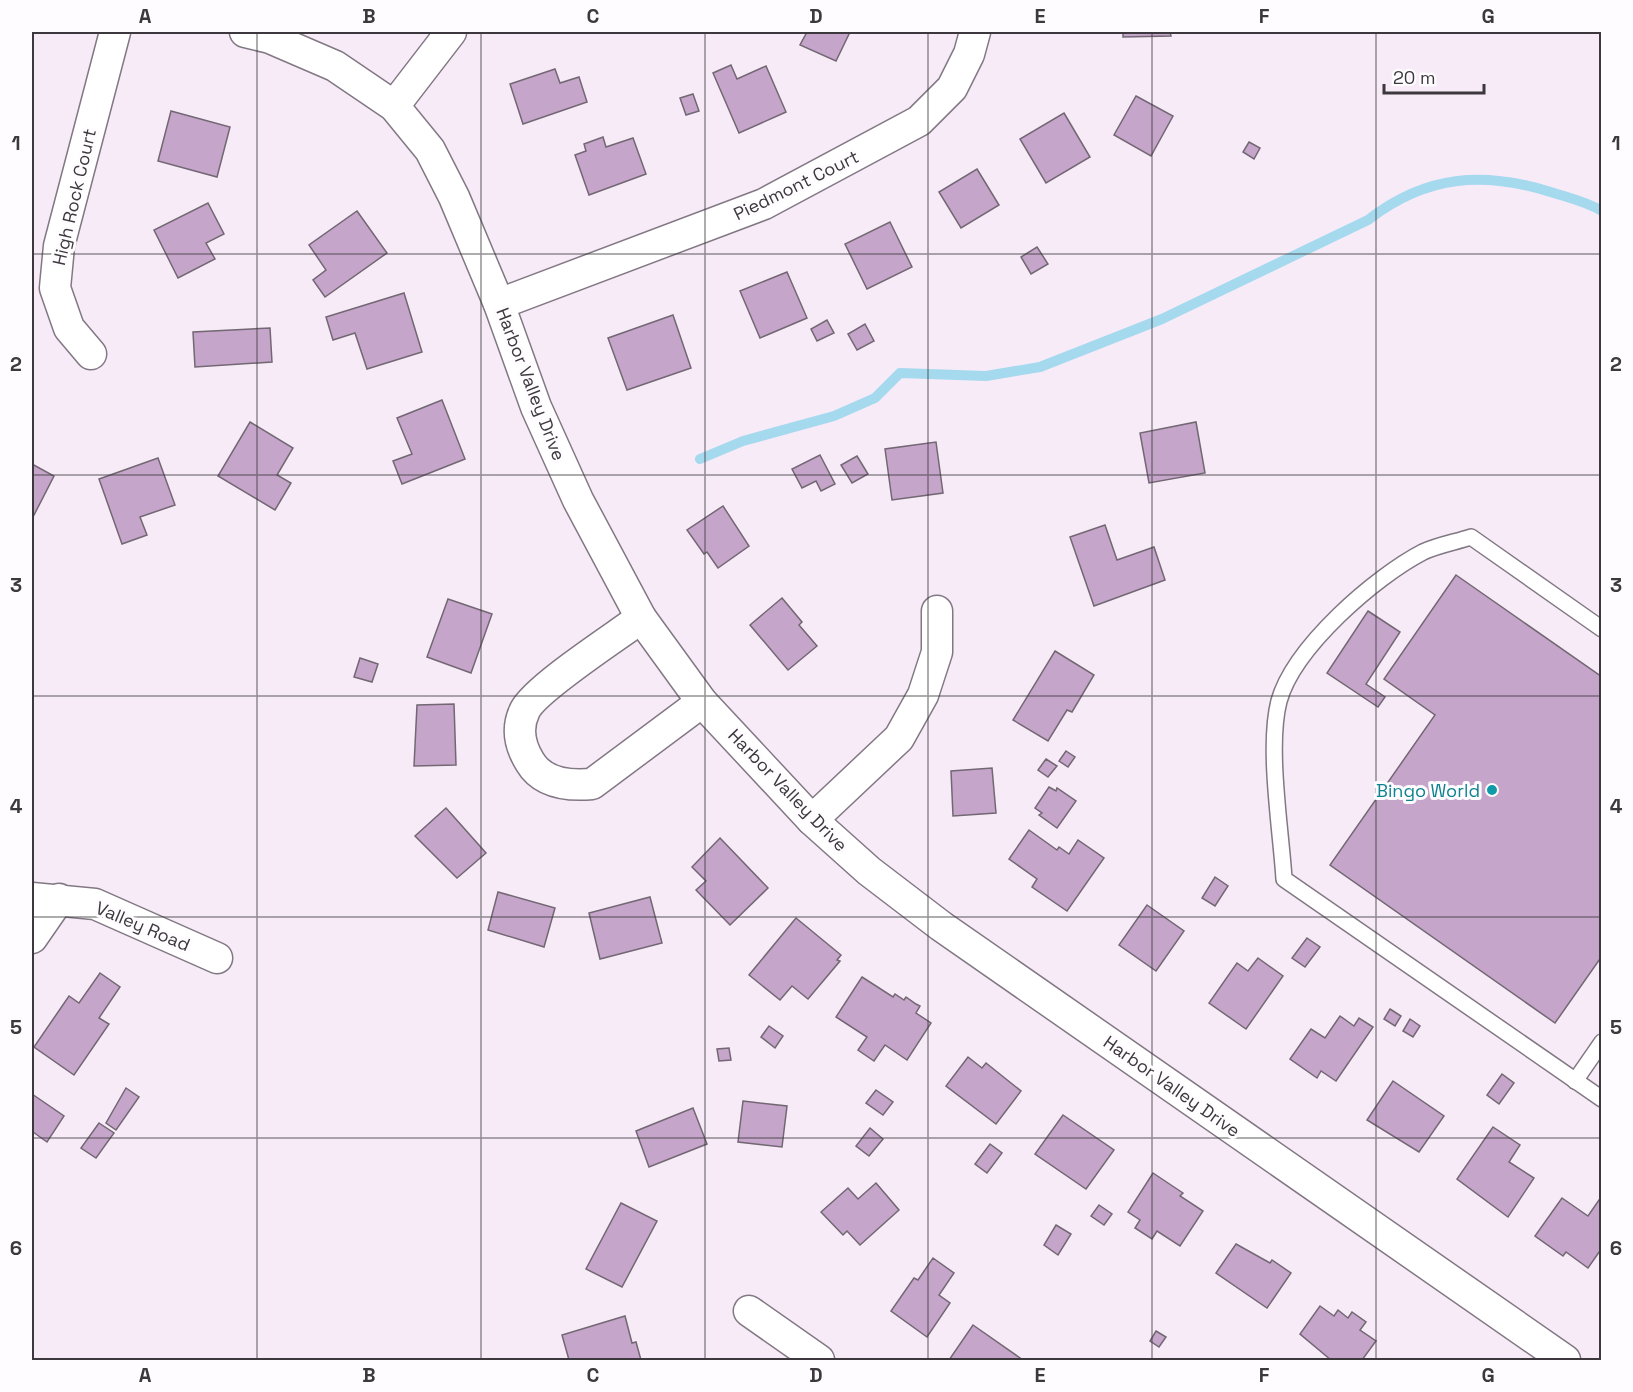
<svg xmlns="http://www.w3.org/2000/svg" width="1633" height="1392" font-family="'Space Grotesk',sans-serif">
	<style>
		.lines { fill: none; stroke-linecap: round; stroke-linejoin: round }
		.stream { stroke: #a4d9ee; stroke-width: 10 }
		.building { fill: #c5a5c9; stroke: #726773; stroke-width: 1.5 }
		.lane-casing { stroke: #827884; stroke-width: 18 }
		.street-casing { stroke: #827884; stroke-width: 33 }
		.lane { stroke: #fff; stroke-width: 15 }
		.street { stroke: #fff; stroke-width: 30 }
		.grid { fill: none; stroke: #3c383d; stroke-width: 1.5; stroke-opacity: 0.55 }
		.culture-dot { fill: #0f9aa8; stroke: #fefcfe; stroke-width: 2 }
		.labels { text-anchor: middle; dominant-baseline: central; stroke-width: 6; stroke-linejoin: round; paint-order: stroke }
		.street-label { font-size: 18px; fill: #3c383d; stroke: #fefcfe }
		.culture-label { font-size: 18px; fill: #0d838f; stroke: #fefcfe; text-anchor: end }
		.neatline { fill: none; stroke: #3c383d; stroke-width: 2 }
		.grid-label { font-size: 20px; text-anchor: middle; font-weight: bold; fill: #3c383d }
	</style>
	<rect width="100%" height="100%" fill="#f7ebf8"/>
	<g class="lines">
		<path class="stream" d="M700 459 743 441 834 416 875 398 900 373 986 376 1040 367 1162 319 1368 220C1427 174 1485 171 1554 193 1570 198 1587 202 1602 211"/>
	</g>
	<g class="building">
		<path d="M807 32H850L836 61 800 45Z"/>
		<path d="M1123 32H1170L1171 36 1123 37Z"/>
		<path d="M731 65 737 79 766 66 786 112 739 133 713 73Z"/>
		<path d="M555 69 560 83 579 77 587 102 523 124 510 84Z"/>
		<path d="M693 94 699 111 686 115 680 98Z"/>
		<path d="M1136 96 1173 116 1151 156 1114 135Z"/>
		<path d="M171 111 230 127 217 177 158 161Z"/>
		<path d="M1064 113 1090 157 1046 183 1020 139Z"/>
		<path d="M603 137 606 147 633 138 646 174 589 195 575 155 586 151 584 144Z"/>
		<path d="M1249 142 1260 148 1254 159 1243 152Z"/>
		<path d="M977 169 999 205 961 228 939 192Z"/>
		<path d="M208 203 224 234 206 243 215 259 178 278 154 230Z"/>
		<path d="M357 211 387 253 325 297 313 280 326 270 309 245Z"/>
		<path d="M890 222 912 267 867 289 845 244Z"/>
		<path d="M1037 247 1048 264 1031 274 1021 257Z"/>
		<path d="M787 272 807 318 760 338 740 291Z"/>
		<path d="M404 293 422 352 367 369 355 333 333 340 326 317Z"/>
		<path d="M673 315 691 368 627 390 608 338Z"/>
		<path d="M827 320 834 333 817 341 811 329Z"/>
		<path d="M865 324 874 341 857 350 848 334Z"/>
		<path d="M270 328 272 362 195 367 193 332Z"/>
		<path d="M442 400 465 459 402 484 393 461 412 454 397 418Z"/>
		<path d="M250 422 293 448 277 475 291 483 275 510 218 476Z"/>
		<path d="M1196 422 1205 473 1149 483 1140 433Z"/>
		<path d="M936 442 943 493 892 500 885 449Z"/>
		<path d="M820 455 835 484 821 491 816 481 802 488 792 469Z"/>
		<path d="M857 456 868 474 852 483 841 465Z"/>
		<path d="M158 458 175 505 140 517 147 535 122 544 99 479Z"/>
		<path d="M32 464 54 476 32 519Z"/>
		<path d="M723 506 749 546 718 568 707 552 704 554 687 530Z"/>
		<path d="M1105 525 1117 560 1154 547 1165 580 1094 606 1070 537Z"/>
		<path d="M1456 575 1602 677V956L1555 1023 1330 865 1435 715 1384 679Z"/>
		<path d="M782 598 802 622 799 625 817 646 788 670 750 625Z"/>
		<path d="M448 599 492 614 471 673 427 657Z"/>
		<path d="M1368 611 1400 632 1366 684 1385 697 1378 707 1327 673Z"/>
		<path d="M1055 651 1094 675 1072 712 1067 710 1048 741 1013 720Z"/>
		<path d="M360 658 378 664 372 682 354 677Z"/>
		<path d="M454 704 456 765 414 766 417 705Z"/>
		<path d="M1066 751 1075 757 1068 767 1059 761Z"/>
		<path d="M1046 759 1057 766 1048 777 1038 770Z"/>
		<path d="M992 768 996 813 953 816 951 771Z"/>
		<path d="M1049 787 1056 791 1057 788 1076 801 1057 828 1039 815 1042 813 1035 808Z"/>
		<path d="M446 808 486 853 457 878 415 836Z"/>
		<path d="M1029 830 1057 850 1059 847 1069 854 1078 840 1104 858 1067 911 1032 887 1037 879 1009 859Z"/>
		<path d="M720 838 768 888 730 925 696 890 706 881 692 867Z"/>
		<path d="M1215 877 1228 886 1215 906 1202 898Z"/>
		<path d="M498 892 555 908 544 947 488 930Z"/>
		<path d="M650 897 662 943 600 959 589 913Z"/>
		<path d="M1147 905 1184 931 1156 971 1119 945Z"/>
		<path d="M796 918 841 955 837 960 840 961 808 999 792 986 780 1000 749 975Z"/>
		<path d="M1307 938 1320 947 1305 967 1292 958Z"/>
		<path d="M1258 958 1283 976 1246 1029 1209 1003 1237 963 1248 971Z"/>
		<path d="M100 973 120 987 99 1018 109 1024 74 1075 34 1047 69 996 79 1003Z"/>
		<path d="M862 977 893 997 895 994 904 1000 906 997 916 1004 920 1006 916 1013 931 1023 907 1060 885 1045 874 1061 858 1050 867 1037 836 1017Z"/>
		<path d="M1390 1009 1401 1016 1395 1026 1384 1019Z"/>
		<path d="M1340 1016 1354 1026 1359 1018 1373 1027 1336 1081 1321 1071 1317 1078 1290 1059 1311 1029 1325 1038Z"/>
		<path d="M1410 1019 1420 1026 1413 1037 1403 1031Z"/>
		<path d="M769 1026 783 1036 775 1048 761 1037Z"/>
		<path d="M729 1048 731 1060 719 1061 717 1049Z"/>
		<path d="M968 1057 982 1068 986 1063 1021 1091 996 1124 946 1086Z"/>
		<path d="M1502 1074 1514 1083 1499 1104 1487 1095Z"/>
		<path d="M1393 1081 1444 1116 1419 1152 1367 1120Z"/>
		<path d="M126 1088 139 1097 116 1130 106 1123Z"/>
		<path d="M876 1090 893 1102 883 1115 866 1103Z"/>
		<path d="M32 1094 64 1116 47 1142 33 1132 32 1134Z"/>
		<path d="M743 1101 787 1106 782 1147 738 1142Z"/>
		<path d="M693 1108 707 1144 649 1167 636 1131Z"/>
		<path d="M1063 1115 1114 1150 1086 1189 1035 1154Z"/>
		<path d="M99 1123 114 1133 96 1158 81 1148Z"/>
		<path d="M1493 1127 1520 1145 1509 1162 1534 1178 1508 1217 1457 1179Z"/>
		<path d="M870 1128 883 1139 869 1156 856 1146Z"/>
		<path d="M990 1144 1002 1153 987 1173 975 1164Z"/>
		<path d="M1153 1173 1183 1193 1180 1196 1203 1211 1180 1246 1157 1231 1152 1239 1135 1228 1140 1220 1128 1212Z"/>
		<path d="M876 1183 899 1210 860 1245 847 1231 843 1235 821 1212 848 1188 858 1199Z"/>
		<path d="M1562 1198 1588 1216 1599 1200 1602 1202V1248L1588 1268 1566 1252 1563 1256 1535 1236Z"/>
		<path d="M621 1203 657 1221 622 1287 586 1269Z"/>
		<path d="M1099 1205 1112 1214 1104 1225 1091 1216Z"/>
		<path d="M1056 1225 1071 1234 1058 1255 1044 1245Z"/>
		<path d="M1236 1244 1270 1263 1272 1260 1291 1273 1267 1308 1216 1273Z"/>
		<path d="M933 1258 954 1273 939 1295 950 1303 927 1337 891 1311 914 1278 918 1280Z"/>
		<path d="M1320 1306 1334 1316 1338 1310 1348 1318 1352 1312 1366 1322 1360 1330 1376 1341 1362 1360H1331L1300 1334Z"/>
		<path d="M625 1316 632 1343 636 1342 641 1360H569L562 1335Z"/>
		<path d="M973 1325 1023 1360H949Z"/>
		<path d="M1156 1331 1166 1337 1159 1347 1150 1341Z"/>
	</g>
	<g class="lines">
		<g class="lane-casing">
			<g id="lane">
				<path d="M1602 629 1471 537C1456 542 1438 545 1423 552 1375 577 1294 647 1279 701 1267 747 1281 830 1284 879L1602 1099"/>
				<path d="M1575 1081 1602 1042"/>
			</g>
		</g>
		<g class="street-casing">
			<g id="street">
				<path d="M245 32 270 38 335 66 394 106 430 150 454 197 499 304 536 407 578 500 641 618 702 702 812 820 869 871 941 926 1565 1360"/>
				<path d="M394 106 451 32"/>
				<path d="M499 304 764 204 919 121 952 88 969 54 975 32"/>
				<path d="M91 354 69 328 55 288 59 246 115 32"/>
				<path d="M641 618C617 636 536 688 525 710 516 728 520 746 530 762 543 784 569 786 592 784L702 702"/>
				<path d="M812 820 899 738 923 695 937 652V611"/>
				<path d="M32 898 95 904 217 958"/>
				<path d="M32 938 59 899"/>
				<path d="M749 1311 819 1360"/>
			</g>
		</g>
		<use href="#lane" class="lane"/>
		<use href="#street" class="street"/>
	</g>
	<path class="grid" d="M257 32V1360M481 32V1360M705 32V1360M928 32V1360M1152 32V1360M1376 32V1360M32 254H1602M32 475H1602M32 696H1602M32 917H1602M32 1138H1602"/>
	<circle class="culture-dot" cx="1492" cy="790" r="6"/>
	<g class="labels">
		<g class="street-label">
			<text transform="translate(796 185) rotate(-26)">Piedmont Court</text>
			<text transform="translate(74 197) rotate(-77)">High Rock Court</text>
			<text transform="translate(531 384) rotate(69)">Harbor Valley Drive</text>
			<text transform="translate(788 790) rotate(46)">Harbor Valley Drive</text>
			<text transform="translate(143 926) rotate(23)">Valley Road</text>
			<text transform="translate(1172 1086) rotate(35)">Harbor Valley Drive</text>
		</g>
		<g class="culture-label">
			<text x="1480" y="790">Bingo World</text>
		</g>
	</g>
	<rect width="1633" height="1392" fill="none" stroke="#fefcfe" stroke-width="66"/>
	<path d="M1384 84v9h100v-9" fill="none" stroke="#3c383d" stroke-width="3"/>
	<text x="1393" y="84" font-size="18" fill="#3c383d" stroke="#fefcfe" stroke-width="4.5" paint-order="stroke">20 m</text>
	<rect x="33" y="33" width="1567" height="1326" class="neatline"/>
	<g class="grid-label">
		<text x="145" y="23">A</text>
		<text x="369" y="23">B</text>
		<text x="593" y="23">C</text>
		<text x="816" y="23">D</text>
		<text x="1040" y="23">E</text>
		<text x="1264" y="23">F</text>
		<text x="1488" y="23">G</text>
		<text x="16" y="150">1</text>
		<text x="1616" y="150">1</text>
		<text x="16" y="371">2</text>
		<text x="1616" y="371">2</text>
		<text x="16" y="592">3</text>
		<text x="1616" y="592">3</text>
		<text x="16" y="813">4</text>
		<text x="1616" y="813">4</text>
		<text x="16" y="1034">5</text>
		<text x="1616" y="1034">5</text>
		<text x="16" y="1255">6</text>
		<text x="1616" y="1255">6</text>
		<text x="145" y="1382">A</text>
		<text x="369" y="1382">B</text>
		<text x="593" y="1382">C</text>
		<text x="816" y="1382">D</text>
		<text x="1040" y="1382">E</text>
		<text x="1264" y="1382">F</text>
		<text x="1488" y="1382">G</text>
	</g>
</svg>
